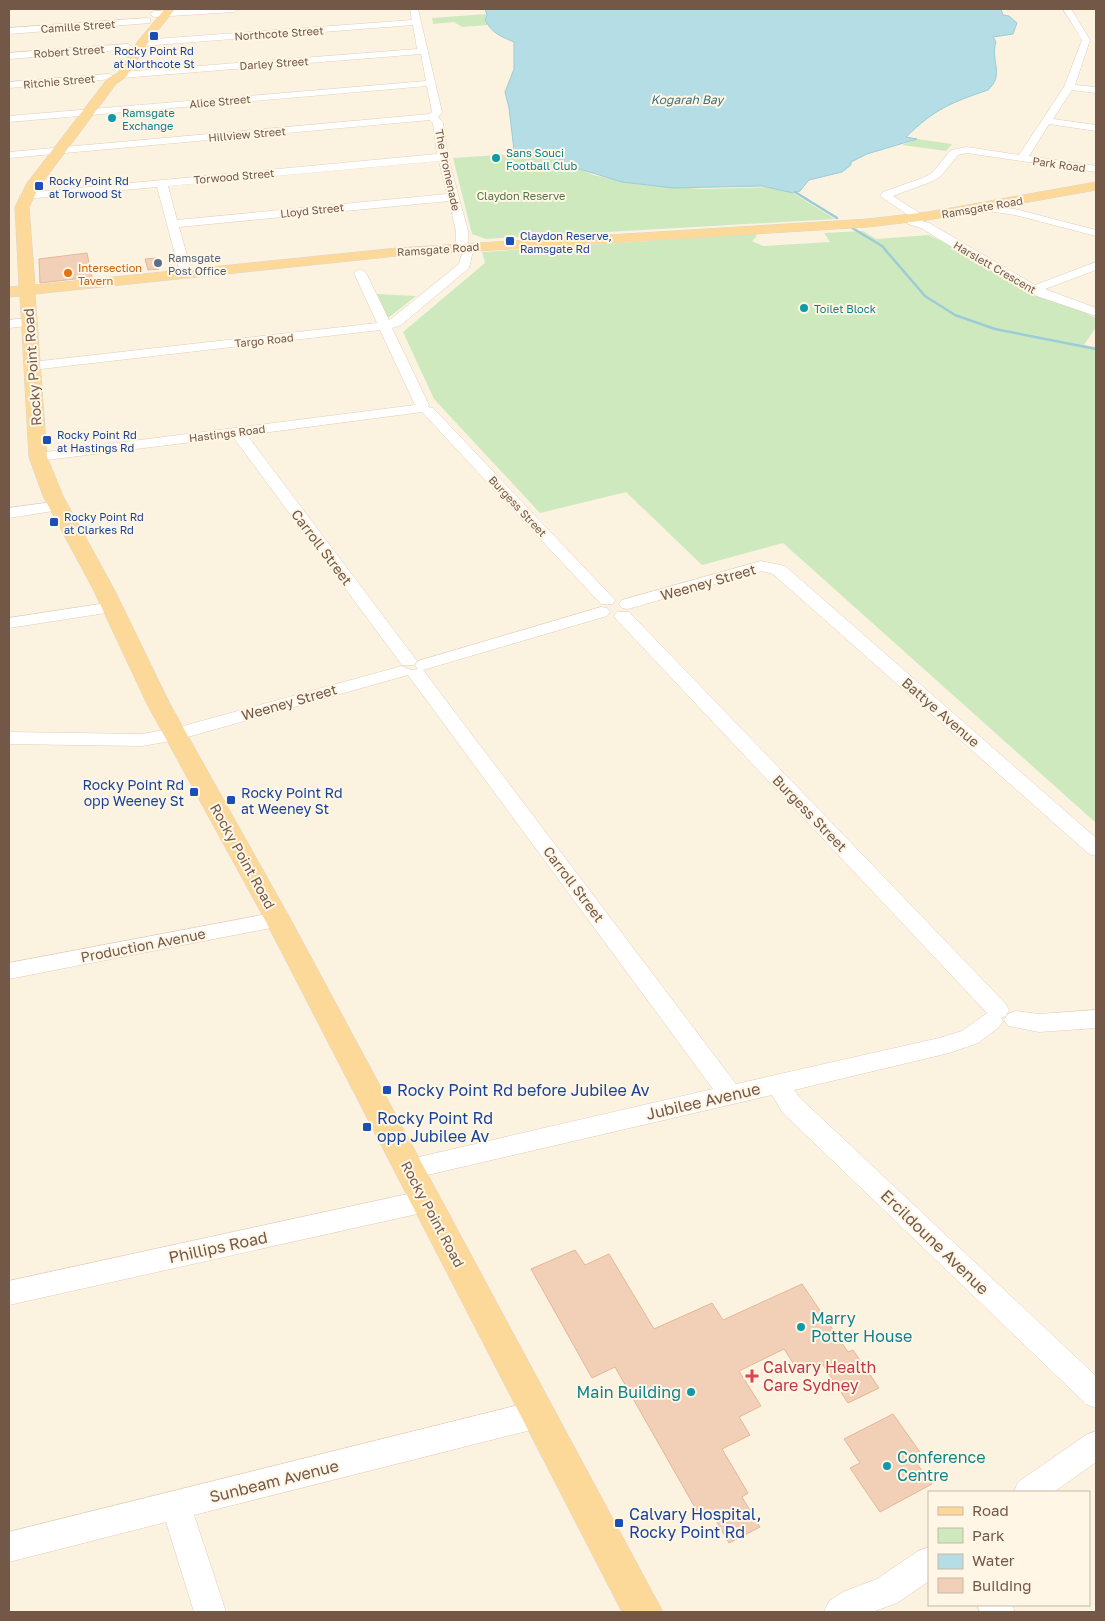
<svg xmlns="http://www.w3.org/2000/svg" width="1105" height="1621" font-family="'Golos Text',sans-serif">
	<style>
		.green { fill: #cfe9bf }
		.water { fill: #b5dde5; stroke: #9bccd7 }
		.lines { fill: none; stroke-linecap: round; stroke-linejoin: round }
		.stream { stroke: #9bccd7; stroke-width: 2.5 }
		.building { fill: #f2d0b8; stroke: #e4b798 }
		.minor-casing { stroke: #e0cebc; stroke-width: 1 }
		.major-casing { stroke: #dbd4cf; stroke-width: 1 }
		.minor { fill: #fff; fill-rule: evenodd }
		.major { fill: #fcd998; fill-rule: evenodd }
		.transit-dot { fill: #1a4fb4; stroke: #fff6e6; stroke-width: 2 }
		.culture-dot { fill: #0f9aa8; stroke: #fff6e6; stroke-width: 2 }
		.service-dot { fill: #5c6f8a; stroke: #fff6e6; stroke-width: 2 }
		.food-dot { fill: #e8710a; stroke: #fff6e6; stroke-width: 2 }
		.health-dot { fill: #e0444e; stroke: #fff6e6; stroke-width: 2 }
		.labels { text-anchor: middle; dominant-baseline: central; stroke-width: 4; stroke-linejoin: round; paint-order: stroke }
		.far-street-label { font-size: 11px; fill: #735848; stroke: #fff6e6 }
		.far-transit-label { font-size: 11px; fill: #164399; stroke: #fff6e6; text-anchor: start }
		.far-culture-label { font-size: 11px; fill: #0d838f; stroke: #fff6e6; text-anchor: start }
		.far-park-label { font-size: 11px; fill: #4f7940; stroke: #fff6e6 }
		.far-service-label { font-size: 11px; fill: #4e5e75; stroke: #fff6e6; text-anchor: start }
		.far-food-label { font-size: 11px; fill: #c56008; stroke: #fff6e6; text-anchor: start }
		.far-water-label { font-size: 12px; font-style: italic; fill: #3f7380; stroke: #fff6e6 }
		.street-label { font-size: 14px; fill: #735848; stroke: #fff6e6 }
		.transit-label { font-size: 14px; fill: #164399; stroke: #fff6e6; text-anchor: end }
		.near-transit-label { font-size: 16px; fill: #164399; stroke: #fff6e6; text-anchor: start }
		.near-street-label { font-size: 16px; fill: #735848; stroke: #fff6e6 }
		.near-culture-label { font-size: 16px; fill: #0d838f; stroke: #fff6e6; text-anchor: start }
		.near-health-label { font-size: 16px; fill: #be3a42; stroke: #fff6e6; text-anchor: start }
	</style>
	<rect width="100%" height="100%" fill="#fcf2e0"/>
	<g class="green">
		<path d="M486 14 485 20 488 25 462 27 454 22 433 24 432 18Z"/>
		<path d="M917 139 952 144 946 151 902 145Z"/>
		<path d="M545 152 593 175 642 185 703 189 774 187 793 193 835 219 486 239 472 234 453 158Z"/>
		<path d="M863 231 876 239 929 235 1096 318V327L1084 345 1096 347V823L783 543 702 565 626 492 540 513 434 399 403 332 485 263 482 252 755 234 757 236 752 241 763 246 830 242 824 233Z"/>
		<path d="M377 294 416 296 388 318Z"/>
	</g>
	<path class="water" d="M485 9H1001L1003 15 1009 16 1017 23 1013 34 993 37 996 42C990 60 1005 75 988 90 950 103 935 109 906 137L917 139 867 154 851 162V165L842 172 809 180 800 191 793 193 762 186 673 188 622 182 573 167 549 153H522L514 150 509 108 505 92 514 69V42C500 36 493 34 485 20L487 15Z"/>
	<g class="lines">
		<g class="stream">
			<path d="M795 192 837 218"/>
			<path d="M849 226 882 246 925 296 955 315 995 329 1096 349"/>
		</g>
	</g>
	<g class="building">
		<path d="M87 253 92 277 40 283 39 259Z"/>
		<path d="M157 258 159 269 148 270 145 259Z"/>
		<path d="M575 1250 585 1265 609 1254 654 1329 712 1303 723 1320 802 1284 848 1352 853 1350 879 1388 848 1403 821 1362 799 1372 784 1349 739 1371 761 1406 739 1417 750 1435 722 1449 748 1493 742 1497 760 1527 729 1543 711 1512 701 1518 615 1367 592 1378 531 1269Z"/>
		<path d="M893 1414 922 1455 914 1460 932 1484 880 1512 850 1468 860 1463 844 1439Z"/>
	</g>
	<g class="lines">
		<g class="minor-casing">
			<g id="minor">
				<path d="M197 9H238L234 12 154 17 150 14 154 11Z"/>
				<path d="M410 9H418L442 112 438 117 443 123 448 157 468 231V244H475L477 247 472 255 469 268 401 325 392 328 429 405 428 407 433 408 615 600 613 604H601L422 412 247 435 417 661 414 665H402L233 437 38 461 31 457 38 453 415 405 380 330 32 370 25 366 32 362 377 323 354 273 360 269 366 273 389 320 391 319 459 264 463 250 456 247V231L449 201 179 227 192 273 186 277 180 273 157 187 25 199 19 196 25 193 437 154 433 123 430 120 9 158V152L430 114 432 112 427 86 9 122V116L426 81 421 54 122 78 117 75 122 72 417 49 413 25 142 46 138 43 142 40 412 20ZM439 161 447 194 177 220 168 186Z"/>
				<path d="M1063 9H1071L1090 40 1075 85 1096 87V93L1072 90 1053 119 1096 125V131L1049 124 1029 156 1096 166V172L967 153 958 155 941 176 933 181 893 196 924 216 926 218 922 221 929 223 1035 285 1096 262V270L1045 289 1096 308V316L1028 293 921 228 908 224V220L914 219 880 196 883 192 925 177 933 172 951 150 967 147 1019 155 1064 87 1082 40Z"/>
				<path d="M147 18 150 19V23L9 34V28Z"/>
				<path d="M128 44 132 47 131 49 9 59V53Z"/>
				<path d="M109 74 112 75V79L9 88V82Z"/>
				<path d="M992 206 1015 209 1096 230V236L1015 215 988 211V207Z"/>
				<path d="M29 318 34 319 35 322 34 325 9 328V320Z"/>
				<path d="M60 501 66 503 68 506 66 509 9 518V508Z"/>
				<path d="M761 561 785 566 1096 838V856L1089 854 773 574 761 571 628 609 622 608 619 604 622 600Z"/>
				<path d="M113 602 119 603 122 607 119 611 9 628V618Z"/>
				<path d="M601 607 607 608 610 612 607 616 423 670 736 1084 939 1038 962 1031 987 1013 617 620 614 616 617 612H629L1006 1004 1009 1010 1006 1016 1001 1018 1003 1021 999 1027 978 1043 949 1053 794 1090 800 1098 1096 1376V1408L1086 1404 782 1112 772 1095 410 1179 401 1176 397 1169 401 1162 410 1159 713 1089 408 675 177 740 142 746 9 744V732L142 734 176 728 402 666 411 670 418 669 415 665 418 661Z"/>
				<path d="M278 912 286 915 289 920 286 925 9 979V963Z"/>
				<path d="M1096 1010V1028L1039 1032 1008 1026 1004 1020 1008 1014 1016 1011 1039 1014Z"/>
				<path d="M426 1190 435 1193 439 1201 435 1209 426 1212 9 1305V1281Z"/>
				<path d="M539 1400 549 1404 553 1414 549 1424 539 1428 194 1515 226 1612H194L166 1522 9 1562V1532Z"/>
				<path d="M1096 1431V1462L1054 1492H1014L1018 1482 1086 1435Z"/>
				<path d="M929 1547V1581L897 1603 872 1612H824L829 1601 845 1591 877 1579 918 1551Z"/>
				<path d="M977 1605H1012L1015 1612H980Z"/>
			</g>
		</g>
		<g class="major-casing">
			<path id="major" d="M165 9H175L147 44 126 77 116 84 39 187 29 207 35 285 397 248 868 219 928 212 1096 182V190L928 220 868 227 397 256 35 294 47 457 63 496 114 589 170 704 291 920 663 1612H622L265 920 147 704 93 589 43 496 29 457 20 296 9 297V287L19 286 15 207 27 183 108 78 118 73 138 41Z"/>
		</g>
		<use href="#minor" class="minor"/>
		<use href="#major" class="major"/>
	</g>
	<g class="transit-dot">
		<rect x="149" y="31" width="10" height="10" rx="2.5"/>
		<rect x="34" y="181" width="10" height="10" rx="2.5"/>
		<rect x="505" y="236" width="10" height="10" rx="2.5"/>
		<rect x="42" y="435" width="10" height="10" rx="2.5"/>
		<rect x="49" y="517" width="10" height="10" rx="2.5"/>
		<rect x="189" y="787" width="10" height="10" rx="2.5"/>
		<rect x="226" y="795" width="10" height="10" rx="2.5"/>
		<rect x="382" y="1085" width="10" height="10" rx="2.5"/>
		<rect x="362" y="1122" width="10" height="10" rx="2.5"/>
		<rect x="614" y="1518" width="10" height="10" rx="2.5"/>
	</g>
	<g class="culture-dot">
		<circle cx="112" cy="118" r="5"/>
		<circle cx="496" cy="158" r="5"/>
		<circle cx="804" cy="308" r="5"/>
		<circle cx="801" cy="1327" r="5"/>
		<circle cx="691" cy="1392" r="5"/>
		<circle cx="887" cy="1466" r="5"/>
	</g>
	<circle class="service-dot" cx="158" cy="263" r="5"/>
	<circle class="food-dot" cx="68" cy="273" r="5"/>
	<path class="health-dot" d="M749.5 1368.5h5v5h5v5h-5v5h-5v-5h-5v-5h5z"/>
	<g class="labels">
		<g class="far-street-label">
			<text transform="translate(78 26) rotate(-4)">Camille Street</text>
			<text transform="translate(279 33) rotate(-4)">Northcote Street</text>
			<text transform="translate(69 51) rotate(-4)">Robert Street</text>
			<text transform="translate(274 63) rotate(-4)">Darley Street</text>
			<text transform="translate(59 81) rotate(-5)">Ritchie Street</text>
			<text transform="translate(220 101) rotate(-5)">Alice Street</text>
			<text transform="translate(247 134) rotate(-5)">Hillview Street</text>
			<text transform="translate(1059 164) rotate(8)">Park Road</text>
			<text transform="translate(448 170) rotate(78)">The Promenade</text>
			<text transform="translate(234 176) rotate(-5)">Torwood Street</text>
			<text transform="translate(982 207) rotate(-10)">Ramsgate Road</text>
			<text transform="translate(312 210) rotate(-6)">Lloyd Street</text>
			<text transform="translate(438 249) rotate(-4)">Ramsgate Road</text>
			<text transform="translate(995 267) rotate(30)">Harslett Crescent</text>
			<text transform="translate(264 340) rotate(-6)">Targo Road</text>
			<text transform="translate(227 433) rotate(-7)">Hastings Road</text>
			<text transform="translate(518 506) rotate(47)">Burgess Street</text>
		</g>
		<g class="far-transit-label">
			<text x="154" y="50" text-anchor="middle">Rocky Point Rd<tspan x="154" dy="13">at Northcote St</tspan></text>
			<text x="49" y="180">Rocky Point Rd<tspan x="49" dy="13">at Torwood St</tspan></text>
			<text x="520" y="235">Claydon Reserve,<tspan x="520" dy="13">Ramsgate Rd</tspan></text>
			<text x="57" y="434">Rocky Point Rd<tspan x="57" dy="13">at Hastings Rd</tspan></text>
			<text x="64" y="516">Rocky Point Rd<tspan x="64" dy="13">at Clarkes Rd</tspan></text>
		</g>
		<g class="far-culture-label">
			<text x="122" y="112">Ramsgate<tspan x="122" dy="13">Exchange</tspan></text>
			<text x="506" y="152">Sans Souci<tspan x="506" dy="13">Football Club</tspan></text>
			<text x="814" y="308">Toilet Block</text>
		</g>
		<g class="far-park-label">
			<text x="521" y="195">Claydon Reserve</text>
		</g>
		<g class="far-service-label">
			<text x="168" y="257">Ramsgate<tspan x="168" dy="13">Post Office</tspan></text>
		</g>
		<g class="far-food-label">
			<text x="78" y="267">Intersection<tspan x="78" dy="13">Tavern</tspan></text>
		</g>
		<g class="far-water-label">
			<text x="687" y="99">Kogarah Bay</text>
		</g>
		<g class="street-label">
			<text transform="translate(32 367) rotate(-94)">Rocky Point Road</text>
			<text transform="translate(322 547) rotate(53)">Carroll Street</text>
			<text transform="translate(708 582) rotate(-16)">Weeney Street</text>
			<text transform="translate(289 702) rotate(-16)">Weeney Street</text>
			<text transform="translate(941 712) rotate(41)">Battye Avenue</text>
			<text transform="translate(810 813) rotate(46)">Burgess Street</text>
			<text transform="translate(243 856) rotate(61)">Rocky Point Road</text>
			<text transform="translate(574 884) rotate(53)">Carroll Street</text>
			<text transform="translate(143 945) rotate(-11)">Production Avenue</text>
			<text transform="translate(433 1214) rotate(62)">Rocky Point Road</text>
		</g>
		<g class="transit-label">
			<text x="184" y="784">Rocky Point Rd<tspan x="184" dy="16">opp Weeney St</tspan></text>
			<text x="241" y="792" text-anchor="start">Rocky Point Rd<tspan x="241" dy="16">at Weeney St</tspan></text>
		</g>
		<g class="near-transit-label">
			<text x="397" y="1090">Rocky Point Rd before Jubilee Av</text>
			<text x="377" y="1118">Rocky Point Rd<tspan x="377" dy="18">opp Jubilee Av</tspan></text>
			<text x="629" y="1514">Calvary Hospital,<tspan x="629" dy="18">Rocky Point Rd</tspan></text>
		</g>
		<g class="near-street-label">
			<text transform="translate(703 1101) rotate(-13)">Jubilee Avenue</text>
			<text transform="translate(935 1242) rotate(44)">Ercildoune Avenue</text>
			<text transform="translate(218 1247) rotate(-12)">Phillips Road</text>
			<text transform="translate(274 1481) rotate(-14)">Sunbeam Avenue</text>
		</g>
		<g class="near-culture-label">
			<text x="811" y="1318">Marry<tspan x="811" dy="18">Potter House</tspan></text>
			<text x="681" y="1392" text-anchor="end">Main Building</text>
			<text x="897" y="1457">Conference<tspan x="897" dy="18">Centre</tspan></text>
		</g>
		<g class="near-health-label">
			<text x="763" y="1367">Calvary Health<tspan x="763" dy="18">Care Sydney</tspan></text>
		</g>
	</g>
	<rect width="1105" height="1621" fill="none" stroke="#735848" stroke-width="20"/>
	<rect x="928" y="1491" width="162" height="115" fill="#fff6e6" stroke="#c7b7a7"/>
	<rect x="938" y="1507" width="25" height="8" fill="#fcd998" stroke="#c7b7a7"/>
	<text x="972" y="1516" font-size="15" fill="#735848">Road</text>
	<rect x="938" y="1528" width="25" height="15" fill="#cfe9bf" stroke="#c7b7a7"/>
	<text x="972" y="1541" font-size="15" fill="#735848">Park</text>
	<rect x="938" y="1554" width="25" height="15" fill="#b5dde5" stroke="#c7b7a7"/>
	<text x="972" y="1566" font-size="15" fill="#735848">Water</text>
	<rect x="938" y="1578" width="25" height="15" fill="#f2d0b8" stroke="#c7b7a7"/>
	<text x="972" y="1591" font-size="15" fill="#735848">Building</text>
</svg>
